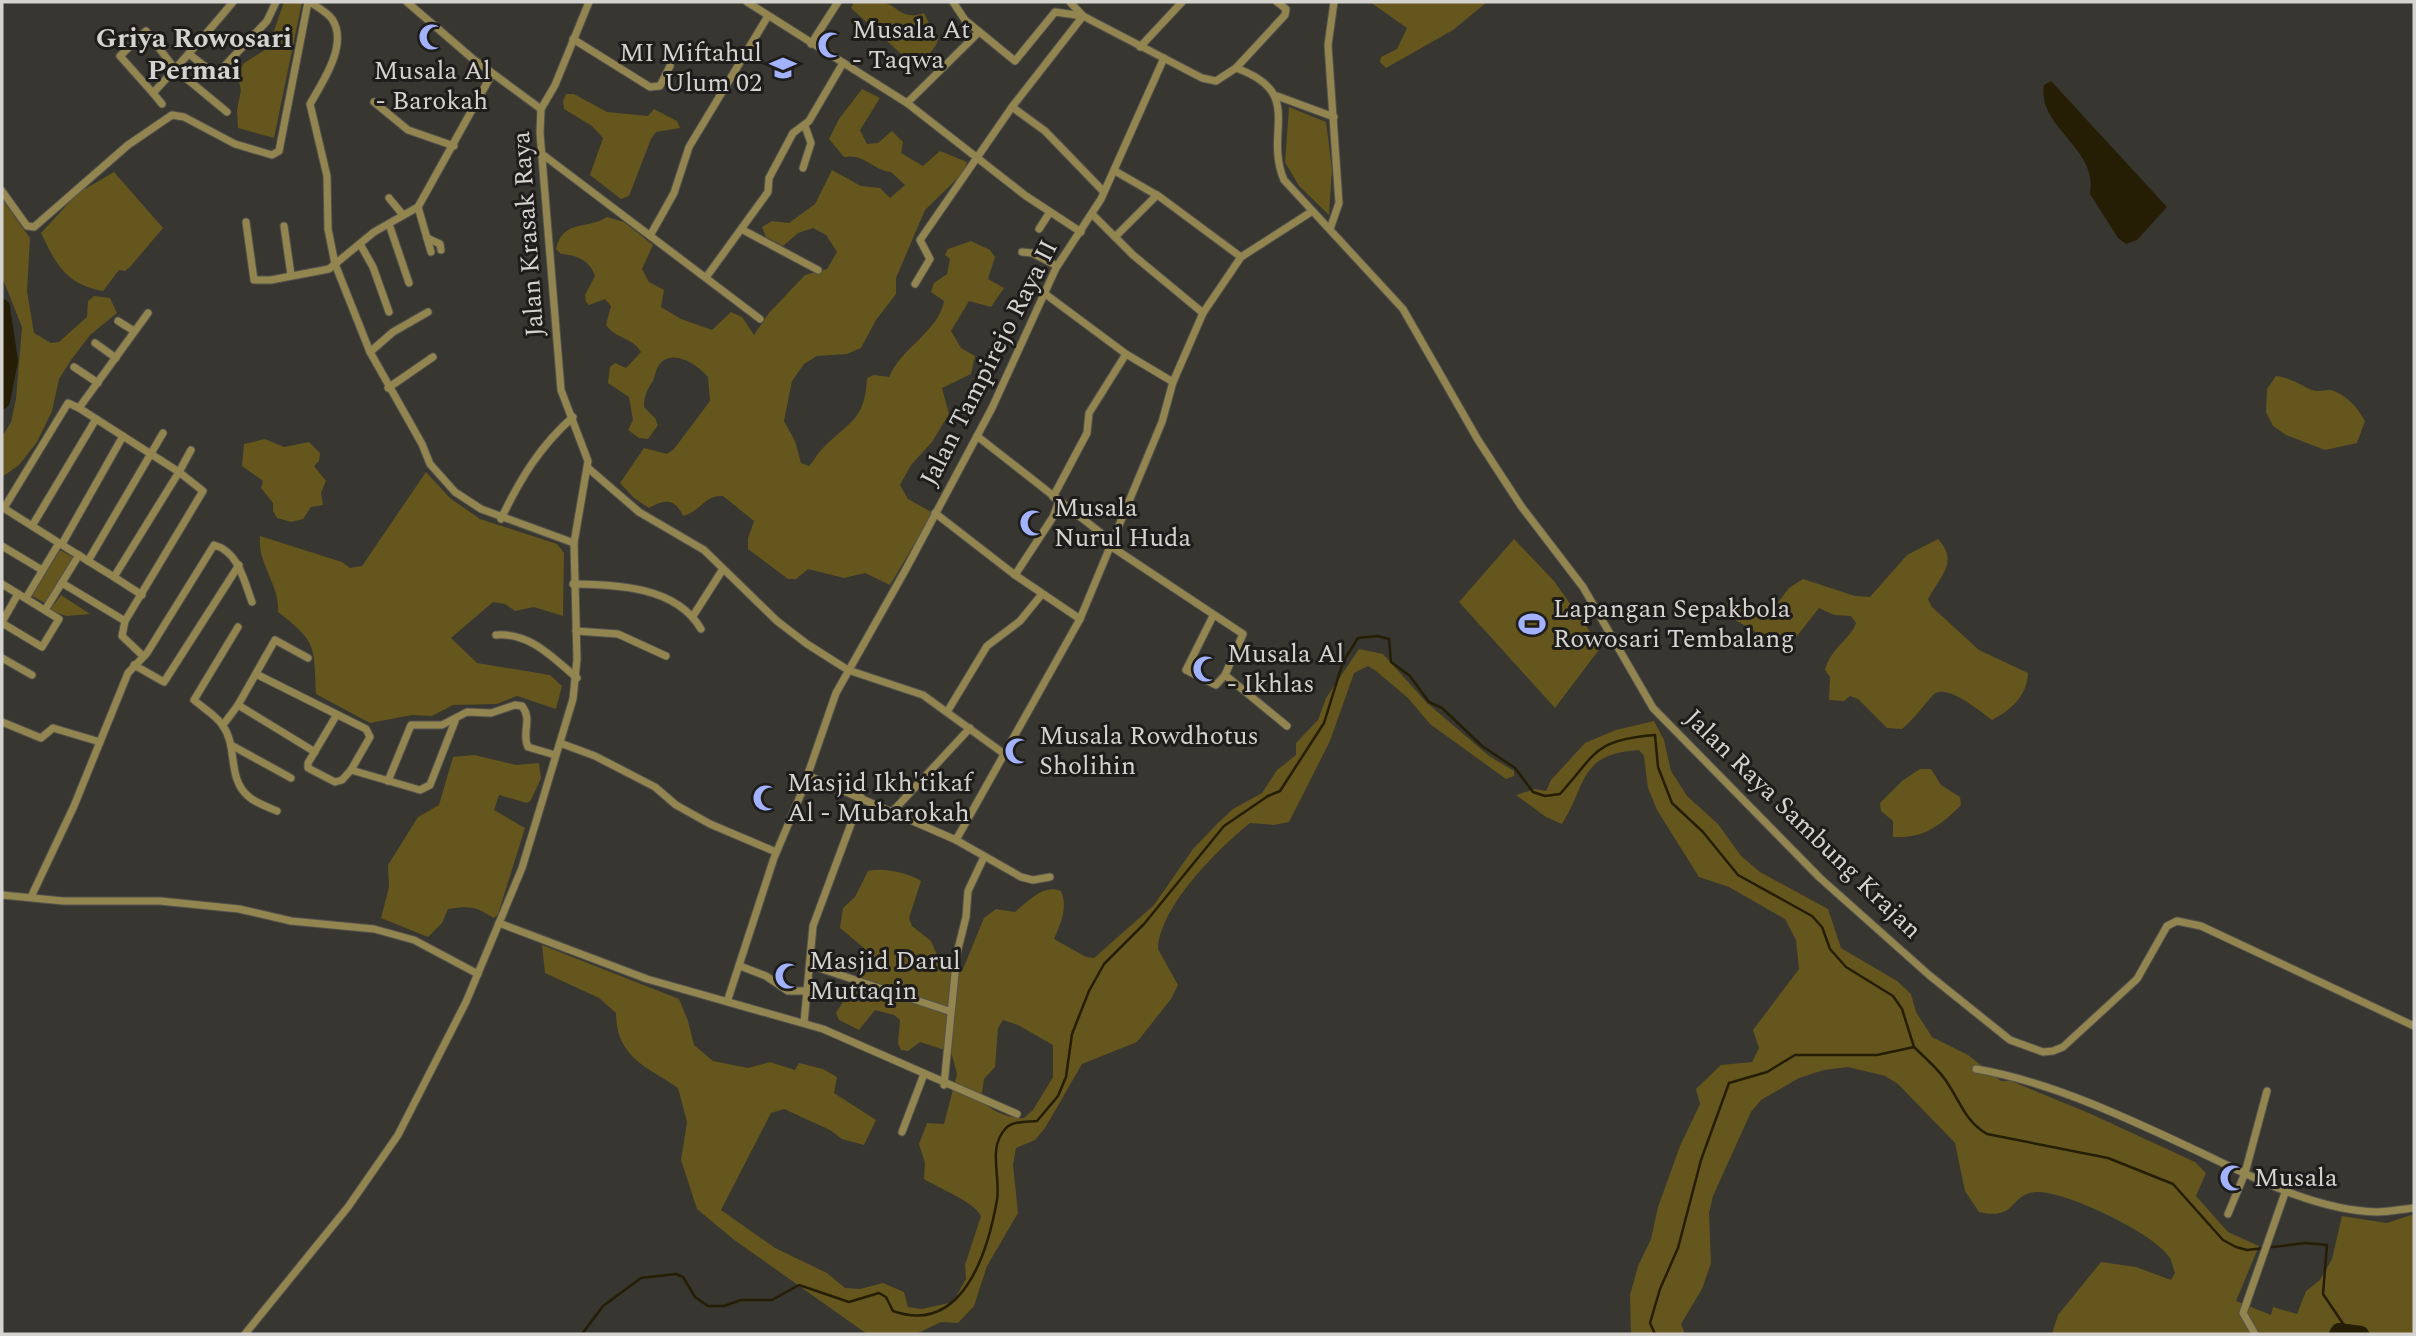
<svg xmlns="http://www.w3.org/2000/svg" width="2416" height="1336" font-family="Spectral,serif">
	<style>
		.green { fill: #64561d; fill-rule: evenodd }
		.water { fill: #251e04 }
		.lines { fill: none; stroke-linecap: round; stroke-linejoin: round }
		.stream { stroke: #251e04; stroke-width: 2.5 }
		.river { stroke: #251e04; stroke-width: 16 }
		.street-casing { stroke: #53524d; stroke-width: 9 }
		.street { stroke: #93854f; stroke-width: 7 }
		.labels { text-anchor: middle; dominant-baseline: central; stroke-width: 6; stroke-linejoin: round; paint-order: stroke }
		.poi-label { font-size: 26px; fill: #d4d3cf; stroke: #1e1d1b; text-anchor: start }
		.street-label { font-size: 26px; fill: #d4d3cf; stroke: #1e1d1b }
		.neighbourhood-label { font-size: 28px; font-weight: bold; fill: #d4d3cf; stroke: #1e1d1b }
	</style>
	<rect width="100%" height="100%" fill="#373630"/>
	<g class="green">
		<path d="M284 2H302L274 138 238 128 237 110 241 90 237 74 244 63 268 48Z"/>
		<path d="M854 2C863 2 875 0 883 2 898 6 902 21 924 13L933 31 939 36C936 51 925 59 911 63L851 8Z"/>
		<path d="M1370 2H1487L1453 30 1386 68 1380 62 1381 57 1397 49 1407 28Z"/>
		<path d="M862 89 880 98 860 130 867 144 878 143 892 131 903 142 901 153 923 166 940 151 967 162 964 172 925 210 896 278V294L876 320 861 348 847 354 817 356 804 364 792 381 784 421 795 441 801 463 809 466C814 461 817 454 822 449 849 421 865 421 867 378L874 375 889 377C901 348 939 331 944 301L931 292 934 283 947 274 950 259 945 255 948 249 971 241 990 250 995 257 988 279 1004 288 991 307 969 301 951 331 961 348 975 356 971 374 942 388 949 414 932 442 911 465 900 485 908 499 933 513 890 585 865 573 844 578 808 569 796 579H788L748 549V538L754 521 723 496C704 495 700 512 683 516 675 498 664 499 649 508L634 498 620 483 644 448 667 454 674 449 710 401 708 377C698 365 672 347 659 365 656 369 655 376 653 381 647 389 644 397 644 407L655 418 658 425 648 439 639 438 628 430 633 420 629 397 608 383 610 367 615 363 626 368 641 352C632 337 616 339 606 325L611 306 605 299 589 305 586 302 585 295 595 276C590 260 576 255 561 254L556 249C563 219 586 230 607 217L624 222 653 245 642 269 649 282 664 290 661 307 681 319 712 330 731 312 742 317 754 335 769 313 805 275 827 269 837 252 826 235 813 228 798 233 783 246 766 237 762 227 772 221 789 223 815 204 832 170 861 186 880 188 890 198 905 185 891 172C873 170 864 153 844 157L829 139 839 119Z"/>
		<path d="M566 94H574L607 112 648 116 654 109 677 121 680 128 656 132 651 139 629 196 621 199 590 175 603 138 592 126 564 109 563 101Z"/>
		<path d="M1289 107 1326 122 1332 169 1329 215 1299 186 1285 162Z"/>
		<path d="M114 172 163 228 130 267 125 271 119 270 103 291C66 284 57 266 41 233L78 193Z"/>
		<path d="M2 199 30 238 27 291 34 333 51 343 59 342 87 317 88 301 94 296 110 298 117 313 90 335 71 360 59 379 52 411 37 442 19 465 2 477V437L11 422 16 399 22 327 2 277Z"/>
		<path d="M2276 376C2291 378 2299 384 2312 390 2319 393 2328 388 2334 391 2347 396 2358 408 2365 421L2357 443 2325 450 2286 435 2273 426 2266 412 2267 389Z"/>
		<path d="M265 439 284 447 309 442 320 453 319 461 314 466 326 481 321 493 323 505 311 507 303 519 291 522 277 518 273 511V503L261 488 263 481 242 466 244 444Z"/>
		<path d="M426 472 450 498 480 519 557 544 564 553 563 616 534 607 515 611 505 604 493 602 451 638 477 663 550 675 562 686 556 709 517 696 497 704 453 705 432 716 412 715 370 723 316 694C314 646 317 642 278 612 280 585 257 563 260 536L342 562 350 568 362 566Z"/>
		<path d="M1514 539 1554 581 1601 647 1555 708 1459 602Z"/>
		<path d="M1938 539C1959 562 1941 575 1928 599L1932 607 1979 650 2028 673C2027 696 2011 710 1992 720 1981 712 1946 682 1933 695 1923 706 1914 719 1902 729L1887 728 1858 699 1850 696 1844 701 1829 700 1830 677 1825 670C1831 647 1851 639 1856 623L1851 616 1834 615 1819 608 1790 645 1783 648 1720 611 1723 604 1731 603 1770 613 1789 588 1803 579 1855 596 1870 597 1907 555Z"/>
		<path d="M60 550 73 557 45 603 32 596Z"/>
		<path d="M61 595 90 614 66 616 50 610Z"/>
		<path d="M1359 649 1383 654 1426 702 1489 756 1514 771V776L1506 779 1430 724 1408 698 1376 671 1368 666 1354 673 1330 741 1289 822 1274 825 1250 823C1218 849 1160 906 1158 949L1178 985 1171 999 1137 1042 1082 1064 1045 1128 1035 1140 1016 1148 1013 1165 1018 1213 987 1266 974 1306 958 1323 941 1322 916 1334H867L733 1239 697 1209 681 1160 687 1122 678 1088C648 1067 616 1058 616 1013L599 998 545 973 542 945 679 999 688 1021 694 1045 713 1061 748 1068 770 1062 795 1070 799 1063 823 1069 837 1077 834 1093 876 1120 864 1145 842 1139 830 1130 784 1109 771 1113 721 1210 775 1248 827 1273 845 1288 860 1289 883 1283 904 1292 908 1307 922 1309 953 1302 966 1279 965 1265 981 1216C973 1201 940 1189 924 1179L925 1163 919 1144 927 1123 944 1124 957 1074 951 1052 920 1042 908 1051 901 1050 898 1043 900 1020 894 1015 875 1010 859 1030 839 1020 836 1013 853 986 864 948 840 928 843 908 855 897 868 871C882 867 910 873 921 881L909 918 912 926 931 941 937 955 963 969 984 918 996 909 1015 912C1029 901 1043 884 1061 891 1068 907 1061 923 1054 939L1086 957 1094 958 1154 905 1193 849 1218 823 1233 809 1262 793 1277 770 1296 755V743L1318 720 1326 698ZM1003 1020 1018 1025 1053 1045V1077L1033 1110 1024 1118C1008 1118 991 1111 981 1100L984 1079 995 1067 998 1028Z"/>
		<path d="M1654 721 1664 740 1671 771 1687 796 1718 824 1741 856 1760 872 1828 909 1841 948 1897 981 1911 994 1916 1012 1932 1037 1968 1055 2001 1081H2011L2091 1114 2195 1162 2206 1173 2196 1196 2228 1232 2259 1246 2236 1301 2271 1315 2273 1307 2297 1314 2306 1291 2320 1280 2332 1259 2342 1216 2387 1223 2414 1214V1334H2052L2058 1315 2101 1262 2136 1267 2171 1280 2175 1273C2173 1268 2172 1262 2170 1258 2156 1234 2064 1190 2036 1192 2009 1194 2017 1221 1979 1212L1965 1191 1955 1143 1898 1084 1885 1076 1848 1067 1824 1070 1799 1078 1761 1100 1751 1112 1713 1196 1709 1213 1711 1263 1702 1289 1681 1324 1685 1334H1631L1630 1295 1638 1266 1651 1239 1658 1207 1680 1146 1700 1104 1696 1089 1721 1065 1752 1062 1759 1048 1753 1030 1799 969 1796 940 1785 919 1729 887 1699 877 1657 810 1648 788 1644 756 1639 750C1579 754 1588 782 1562 824L1546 817 1516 795 1535 789 1546 791 1551 780 1585 743 1616 730Z"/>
		<path d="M474 755 516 765 539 763 541 778 531 800 527 803 499 795 494 810 525 828 498 914 494 918C474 906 470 906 448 909L442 923 428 937 381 918 389 887 388 865 418 817 439 805 453 757Z"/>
		<path d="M1920 769H1931L1941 785 1960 797 1961 805C1941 825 1924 839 1893 837V821L1881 811 1880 803 1902 781Z"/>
	</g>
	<path class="water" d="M2051 81 2167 207 2137 240 2126 244 2118 238 2090 194C2099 148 2037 128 2044 85Z"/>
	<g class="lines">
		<g class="stream">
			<path d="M582 1334 603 1306 641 1278 676 1274 683 1277 695 1297 708 1306H724L741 1300H772L799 1285 849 1302 879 1293 886 1297 893 1311C963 1336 988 1251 997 1200 1001 1176 987 1148 1006 1128 1013 1121 1027 1122 1037 1121L1058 1096 1066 1077 1072 1034 1089 991 1104 964 1144 924 1224 826 1268 796 1280 791 1324 723 1343 662 1358 638 1377 636 1389 639 1391 662 1410 676 1429 702 1442 708 1482 746 1515 768 1533 792 1545 796 1560 794C1597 753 1593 740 1655 735L1658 767 1672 803 1703 832 1738 875 1812 916 1822 927 1830 949 1846 967 1893 996 1902 1009 1914 1047"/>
			<path d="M1655 1334 1650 1323 1660 1289 1678 1248 1701 1160 1729 1083 1767 1072 1795 1055H1877L1914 1047C1924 1057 1936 1067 1944 1078 1959 1098 1964 1121 1987 1134L2108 1158 2173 1184 2223 1240 2236 1247 2247 1250 2306 1243 2327 1245 2323 1294 2348 1331"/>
		</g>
		<g class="river">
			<path d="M2 307 10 361 2 401"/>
			<path d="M2337 1334 2339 1331 2361 1334"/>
		</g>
		<g class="street-casing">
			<g id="street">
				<path d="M310 2C317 7 327 12 332 19 349 44 322 83 310 104L327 176 328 229 335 264 370 352 422 444 430 464 455 492 481 509 574 543"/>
				<path d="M407 2 473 59 541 109"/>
				<path d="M747 2 907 103 1026 196 1081 232"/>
				<path d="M1070 2 1083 16 1202 78 1216 81 1236 68C1306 93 1263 131 1284 180L1403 309 1478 440 1521 506 1583 587 1653 708 1820 878 1929 975 2010 1040 2043 1052 2053 1051 2063 1047 2137 979 2167 926 2177 921 2201 926 2414 1026"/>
				<path d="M573 39 650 87 660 86 670 66"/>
				<path d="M811 44 838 2"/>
				<path d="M1140 47 1182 2"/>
				<path d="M189 54 216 75 267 21 276 2"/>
				<path d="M1236 68 1285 15 1286 9 1277 2"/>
				<path d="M153 93 162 104"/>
				<path d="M1277 96 1334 117"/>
				<path d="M374 102 408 130 454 146"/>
				<path d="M907 103 979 32"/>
				<path d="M1012 107 1045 131 1104 192"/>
				<path d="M227 112 175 69 146 31 120 56 153 93C181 63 207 33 233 2"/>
				<path d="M542 154 760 319"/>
				<path d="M803 168 811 143 805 126"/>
				<path d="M1115 171 1160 197 1241 257"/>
				<path d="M2 191 27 226 34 227 128 145 172 115 184 117 235 144 272 155 279 151 308 2"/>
				<path d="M389 198 403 215"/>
				<path d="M418 207 431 252"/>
				<path d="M1092 214 1133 255 1203 313"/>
				<path d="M246 222 254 280H271L329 269 374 232 418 207 492 74"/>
				<path d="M389 224 409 283"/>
				<path d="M284 226 291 275"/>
				<path d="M1039 229 1050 212"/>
				<path d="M1330 229 1339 203 1328 45 1334 2"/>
				<path d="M743 230 818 270"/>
				<path d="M651 234 674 193 689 147 768 16"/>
				<path d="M1115 237 1157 195"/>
				<path d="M427 238 440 244 441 250"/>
				<path d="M360 244 373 267 389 312"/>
				<path d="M1022 252 1032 253 1057 266"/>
				<path d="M707 276 768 192 769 178 793 133 809 121 843 63"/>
				<path d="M915 284 930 259 920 240 1012 107 1083 16 1055 12 1015 61 965 20 953 2"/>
				<path d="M1044 293 1126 354 1173 382"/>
				<path d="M118 321 134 331"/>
				<path d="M95 343 116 358"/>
				<path d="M370 352 393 332 428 312"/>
				<path d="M74 367 98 383"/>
				<path d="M388 388 433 357"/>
				<path d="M977 436 1111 541"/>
				<path d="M588 468 639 512 704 550 777 621 807 644 848 670 923 695 1014 761"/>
				<path d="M1053 497 1087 433 1089 413 1126 354"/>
				<path d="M2 507 59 543 26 598"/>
				<path d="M4 508 68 403 79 408"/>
				<path d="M935 513 1015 575 1080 619"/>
				<path d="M501 519C520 479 540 446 573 417"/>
				<path d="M32 526 96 419"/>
				<path d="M59 543 114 577"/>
				<path d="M62 544 123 436"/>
				<path d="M1109 545 1243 634 1225 675 1287 726"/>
				<path d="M2 546 42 570"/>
				<path d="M88 561 163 433"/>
				<path d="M1015 575 1053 517 1059 501"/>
				<path d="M62 583 125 621"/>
				<path d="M2 584 59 619 42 647 2 623"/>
				<path d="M573 584C617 585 676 586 701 629"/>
				<path d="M142 595 114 577 179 472 79 408 148 313"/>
				<path d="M45 610 79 555"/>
				<path d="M693 616 723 569"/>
				<path d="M1213 616 1186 670 1216 685 1225 675"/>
				<path d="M2 622 18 594"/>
				<path d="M238 627 194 700C203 708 217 716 223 726 238 747 227 778 248 796 255 803 268 807 277 811"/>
				<path d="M576 631 618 634 666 656"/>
				<path d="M496 635C530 632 553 658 577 678"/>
				<path d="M142 655 122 636 125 621 203 491 179 472 191 450"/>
				<path d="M2 658 32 675"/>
				<path d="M134 665 164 682 239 565"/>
				<path d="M256 674 366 729 370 737 351 770"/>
				<path d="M238 705 315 752"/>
				<path d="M947 712 987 646 1020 621 1042 594"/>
				<path d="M336 716 308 763V768L335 782 342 780 351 770 420 790 430 785 455 721"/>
				<path d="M2 722 41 738 53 728 100 742"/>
				<path d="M223 725 238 705 275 640 308 658"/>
				<path d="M560 743 595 756 655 787 676 805 710 824 776 852"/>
				<path d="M231 745 291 778"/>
				<path d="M807 775 956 840 1021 877 1033 880 1050 877"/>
				<path d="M388 781 411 725H442L467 712 491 713 515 705 522 706C533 720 521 733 528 747L555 755"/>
				<path d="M893 811 970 728"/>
				<path d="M956 840 1080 619 1162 422 1173 382 1203 313 1241 257 1311 212"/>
				<path d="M2 895 63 901H160L239 909 291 921 374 929 414 940 478 974"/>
				<path d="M31 897 74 806 128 673 147 653 214 545C239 552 244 581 252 602"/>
				<path d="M499 923 647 979 823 1029 1017 1114"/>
				<path d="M810 965 949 1011"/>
				<path d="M740 966 766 976 788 991H806"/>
				<path d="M728 999 774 858 801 794 836 693 906 569 992 408 1056 268 1101 199 1164 58"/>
				<path d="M804 1023 813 926 861 797"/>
				<path d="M1976 1069C2048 1081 2125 1117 2191 1148 2249 1175 2312 1210 2377 1212 2389 1212 2402 1209 2414 1208"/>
				<path d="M944 1085 957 953 966 917 968 891 984 857"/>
				<path d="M902 1132 924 1074"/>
				<path d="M2228 1214 2245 1173 2267 1091"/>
				<path d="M245 1334 348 1207 398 1135 466 1002 522 868 573 699 577 659 574 543 588 461 561 390 540 133 541 109 555 85 589 2"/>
				<path d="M2255 1334 2243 1313 2286 1190"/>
			</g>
		</g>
		<use href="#street" class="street"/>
	</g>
	<defs>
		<g id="mosque-bare" transform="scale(2.1)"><path d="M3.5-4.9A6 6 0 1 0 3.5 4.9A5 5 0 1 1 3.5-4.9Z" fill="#a3b2fd" stroke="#1e1d1b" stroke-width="2.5" paint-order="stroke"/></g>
		<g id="school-bare" transform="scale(2.1)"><path d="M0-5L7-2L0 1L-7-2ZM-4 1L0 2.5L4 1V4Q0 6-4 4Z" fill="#a3b2fd" stroke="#1e1d1b" stroke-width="2.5" paint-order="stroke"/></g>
		<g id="stadium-bare" transform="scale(2.1)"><path d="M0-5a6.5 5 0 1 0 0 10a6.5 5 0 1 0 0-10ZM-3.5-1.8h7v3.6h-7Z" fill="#a3b2fd" stroke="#1e1d1b" stroke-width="2.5" paint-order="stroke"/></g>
	</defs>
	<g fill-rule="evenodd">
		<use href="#mosque-bare" x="432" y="37"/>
		<use href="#mosque-bare" x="831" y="45"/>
		<use href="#school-bare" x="783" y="68"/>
		<use href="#mosque-bare" x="1033" y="523"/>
		<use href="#stadium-bare" x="1532" y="624"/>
		<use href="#mosque-bare" x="1206" y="669"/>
		<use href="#mosque-bare" x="1018" y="751"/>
		<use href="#mosque-bare" x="766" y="798"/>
		<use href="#mosque-bare" x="788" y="976"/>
		<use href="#mosque-bare" x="2233" y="1178"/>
	</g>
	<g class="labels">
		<g class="poi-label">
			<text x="852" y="30">Musala At<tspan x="852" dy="30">- Taqwa</tspan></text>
			<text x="762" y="53" text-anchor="end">MI Miftahul<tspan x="762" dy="30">Ulum 02</tspan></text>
			<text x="432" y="71" text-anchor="middle">Musala Al<tspan x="432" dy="30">- Barokah</tspan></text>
			<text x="1054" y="508">Musala<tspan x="1054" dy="30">Nurul Huda</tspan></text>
			<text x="1553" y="609">Lapangan Sepakbola<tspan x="1553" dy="30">Rowosari Tembalang</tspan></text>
			<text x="1227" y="654">Musala Al<tspan x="1227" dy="30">- Ikhlas</tspan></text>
			<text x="1039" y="736">Musala Rowdhotus<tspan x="1039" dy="30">Sholihin</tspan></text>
			<text x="787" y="783">Masjid Ikh'tikaf<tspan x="787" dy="30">Al - Mubarokah</tspan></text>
			<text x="809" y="961">Masjid Darul<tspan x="809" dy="30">Muttaqin</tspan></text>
			<text x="2254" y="1178">Musala</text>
		</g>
		<g class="street-label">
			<text transform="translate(528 234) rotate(-94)">Jalan Krasak Raya</text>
			<text transform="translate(989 363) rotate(-63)">Jalan Tampirejo Raya II</text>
			<text transform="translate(1803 824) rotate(44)">Jalan Raya Sambung Krajan</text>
		</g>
		<g class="neighbourhood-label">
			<text x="194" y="38">Griya Rowosari<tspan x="194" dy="32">Permai</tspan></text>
		</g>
	</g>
	<rect width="2416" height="1336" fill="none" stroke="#d4d3cf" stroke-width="7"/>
</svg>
